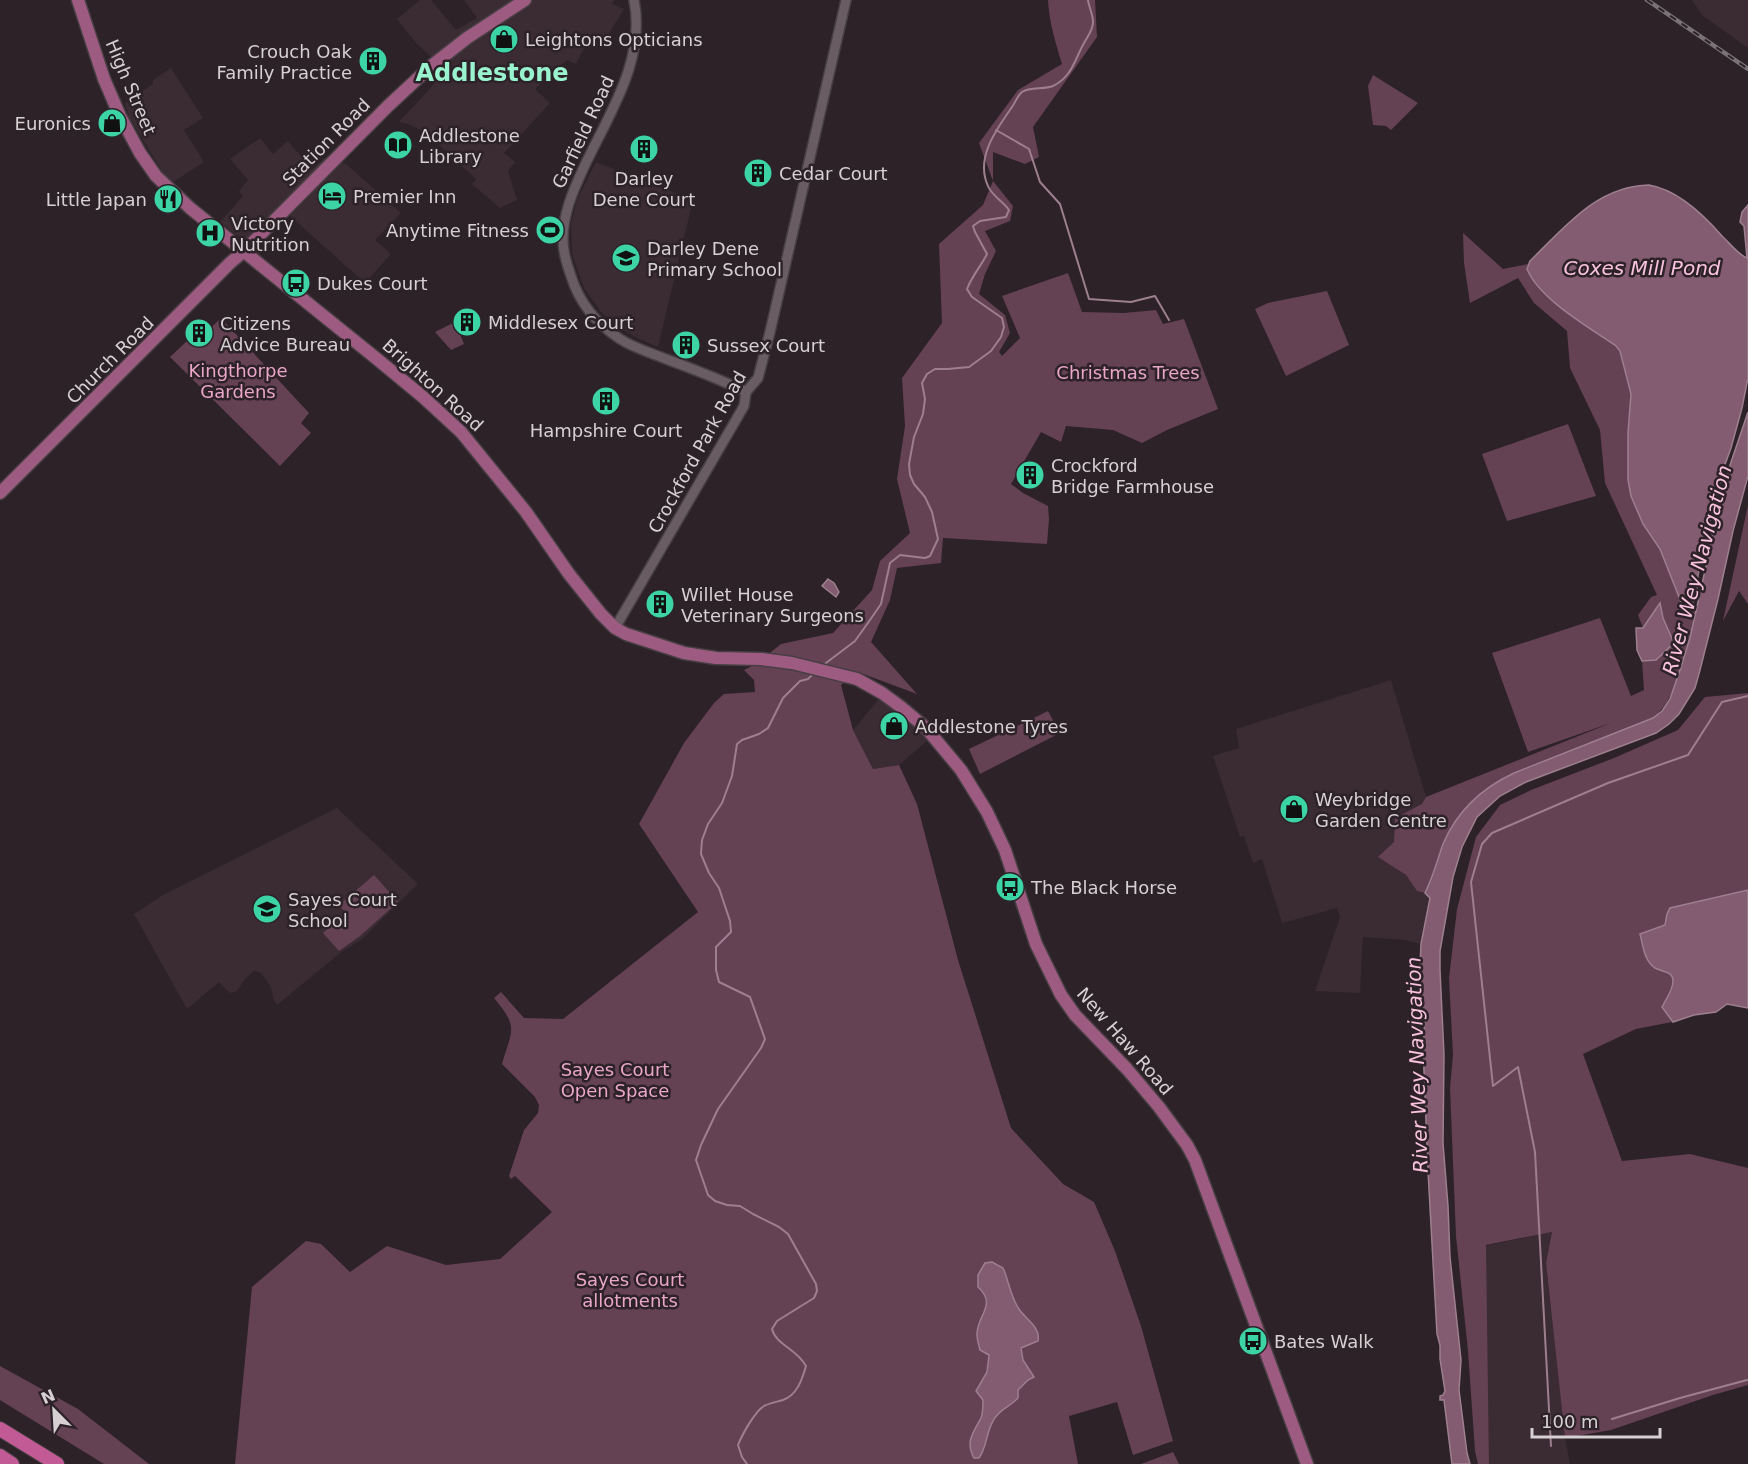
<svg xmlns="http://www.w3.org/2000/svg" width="1748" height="1464" font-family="'DejaVu Sans',sans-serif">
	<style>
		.built { fill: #3b2c34 }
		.green { fill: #654154 }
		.water { fill: #845c71; stroke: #9d7f8e; stroke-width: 1.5 }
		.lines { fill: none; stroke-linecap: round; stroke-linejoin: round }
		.stream { stroke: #9d7f8e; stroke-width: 2 }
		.minor-casing { stroke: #473f43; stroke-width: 12 }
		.major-casing { stroke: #473f43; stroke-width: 15 }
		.highway-casing { stroke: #473f43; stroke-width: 16 }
		.minor { stroke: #695d63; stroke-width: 9 }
		.major { stroke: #9e5b82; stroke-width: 12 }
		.highway { stroke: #c25a96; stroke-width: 14 }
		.rail-casing { stroke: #7a7276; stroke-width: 4.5 }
		.rail { stroke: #2c2227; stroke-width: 2; stroke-dasharray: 7; stroke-linecap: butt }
		.labels { text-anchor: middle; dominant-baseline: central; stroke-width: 5; stroke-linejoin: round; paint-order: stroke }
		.poi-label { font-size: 18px; fill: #d7d0d3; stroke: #2c2227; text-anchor: start }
		.street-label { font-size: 18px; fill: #d7d0d3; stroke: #2c2227 }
		.park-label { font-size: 18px; fill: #e9a6c9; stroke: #2c2227 }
		.water-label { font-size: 20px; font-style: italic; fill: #f9c2de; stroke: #2c2227 }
		.district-label { font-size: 24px; font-weight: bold; fill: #9af3cf; stroke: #2c2227 }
	</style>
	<rect width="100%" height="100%" fill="#2c2227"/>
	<g class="built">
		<path d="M420 0H431L456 30 477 18 464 0H614L612 4 624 9 602 45 587 42 576 64 567 60 535 89 550 103 504 153 515 162 508 171 517 200 500 208 472 184 476 179 425 132 408 124 399 122 446 71 416 43 397 19Z"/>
		<path d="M1692 0H1748V48L1702 15Z"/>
		<path d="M171 68 203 118 184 130 204 162 170 184 129 117 125 103 153 84V80Z"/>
		<path d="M260 138 273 154 288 141 312 169 326 157 346 164 401 213 375 240 391 254 365 283 289 215 254 249 220 222 243 196 239 191 248 180 230 159Z"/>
		<path d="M596 162 693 200 658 347 639 339 618 327 601 312 584 288 577 269 572 253 571 224 577 200Z"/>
		<path d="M1391 680 1426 797 1423 804 1395 818 1394 842 1387 862 1406 875 1417 891 1425 893 1430 898 1421 944 1405 940 1363 937 1360 993 1315 991 1340 917 1337 908 1282 923 1262 859 1253 863 1244 836 1240 837 1213 756 1239 748 1236 729Z"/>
		<path d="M879 699 898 713 929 739 899 765 873 769 853 730Z"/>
		<path d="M337 808 418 884 362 939 340 953 277 1005 274 1001 271 987 261 973 254 971 245 979 237 991 230 993 219 982 187 1009 134 914 163 895Z"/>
		<path d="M1552 1232 1546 1264 1565 1438 1570 1464H1489L1485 1246Z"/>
	</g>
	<g class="green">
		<path d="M1048 0H1095L1097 37 1033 127 1039 157 1025 164 993 152V181L1013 206 1010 221 985 231 996 251 985 274 979 294 1005 315 1010 333 999 352 1002 356 1020 338 1002 296 1068 273 1082 312 1124 313 1156 310 1163 324 1184 319 1218 409 1167 430 1142 443 1113 430 1066 426 1061 442 1041 432 1011 484 1023 493 1048 506 1049 519 1047 544 943 538 941 563 897 568 890 600 871 642 917 694 858 672 841 685 853 730 873 769 899 765 917 804 958 960 1011 1128 1063 1184 1094 1202 1115 1251 1141 1326 1173 1441 1133 1455 1117 1402 1069 1416 1078 1464H235L252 1287 306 1241 321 1244 350 1272 387 1246 446 1265 500 1259 552 1212 515 1176 511 1179 509 1176 524 1130 538 1113 539 1105 535 1097 502 1064C512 1029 519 1028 494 998L501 992 524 1018 563 1019 698 912 639 824 684 743 714 703 724 694 755 692 754 680 744 670 756 664 781 644 833 633 872 590 880 561 910 533 897 479 905 426 902 378 942 323 939 244 983 205 993 181 979 143 1018 90 1062 64C1056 44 1049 22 1048 0Z"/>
		<path d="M1373 75 1418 103 1391 130 1386 126 1373 125 1368 86Z"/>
		<path d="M1463 233 1503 269 1528 264C1523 287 1597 333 1616 346L1620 351 1631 394 1643 524 1660 549 1681 602 1686 605 1697 607C1689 639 1680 697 1653 718L1514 773 1441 851 1425 893 1417 891 1406 875 1378 857 1394 842 1395 818 1422 804 1426 797 1611 723 1528 752 1492 653 1600 618 1631 696 1644 690 1642 661 1656 660 1674 643 1663 618 1660 604 1643 628 1638 615 1651 597 1657 595 1605 483 1600 430 1570 368 1567 331 1534 303 1518 278 1470 303 1464 263Z"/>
		<path d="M1327 291 1349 345 1286 376 1255 309 1268 303Z"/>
		<path d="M221 318 309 413 301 423 311 433 280 466 170 357 189 339 194 344Z"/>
		<path d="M455 322 464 344 451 350 435 332Z"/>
		<path d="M1568 424 1596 496 1507 521 1482 454Z"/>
		<path d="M1748 505V604L1739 591 1723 621Z"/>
		<path d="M1748 693V890L1670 908 1667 914 1666 925 1641 934 1672 977 1673 982 1663 1007 1672 1022 1636 1029 1583 1054 1622 1161 1690 1154 1748 1168V1385L1713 1395 1611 1430 1565 1438 1546 1263 1552 1232 1486 1245 1489 1464H1478L1475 1451 1468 1351 1456 1236 1450 1088 1453 1055 1449 978 1457 909 1476 837 1500 805 1531 790 1614 758 1678 730 1705 697Z"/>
		<path d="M1048 711 1060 733 980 774 969 749Z"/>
		<path d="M374 875 398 902 360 936 339 951 323 933 345 912 339 905Z"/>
		<path d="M0 1366 78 1409 149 1464H104L0 1400Z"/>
		<path d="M1173 1452 1179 1464H1141Z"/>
	</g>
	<g class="water">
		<path d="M1649 185C1678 190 1703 214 1722 236 1730 243 1737 254 1747 258L1744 226 1740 222 1742 212 1748 205V378L1742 408 1731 448 1723 470 1708 530 1698 575 1697 593 1692 605H1686L1681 602 1660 549 1643 524 1631 496 1628 480V433L1631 394 1620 351 1616 346C1590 328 1539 299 1527 269L1530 261C1565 227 1597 186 1649 185Z"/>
		<path d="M1748 412V476L1733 531 1718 599 1700 670 1695 688 1679 714 1669 724 1656 733 1526 782 1500 796 1477 817 1462 847 1453 877 1440 951V970L1444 1055 1443 1143 1448 1206 1450 1257 1461 1360 1459 1390 1467 1453 1470 1464H1452L1444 1400H1440V1396L1443 1395 1445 1391 1440 1359V1345L1437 1334 1428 1171 1423 1046 1425 1017 1418 1005 1421 944 1430 898 1425 893C1433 877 1437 861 1443 844 1457 811 1482 788 1514 773L1653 718 1662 711 1670 699 1680 670 1690 638 1706 566 1712 534 1728 471Z"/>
		<path d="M828 579 834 583 839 592 836 597 822 586Z"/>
		<path d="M1660 603 1663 618 1674 643 1656 660 1642 661 1637 650 1636 628H1643Z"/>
		<path d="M1748 890V1008L1727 1004 1716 1012 1694 1015 1673 1022 1662 1007C1666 1000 1673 989 1673 981 1673 971 1662 972 1655 968 1644 961 1643 945 1640 934L1665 925 1667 914 1670 908Z"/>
		<path d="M992 1262 1003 1268C1009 1281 1010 1296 1019 1309 1026 1320 1041 1327 1038 1341L1021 1348 1023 1360 1034 1377 1028 1380 1018 1390V1398C1009 1408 1000 1408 993 1421 986 1433 987 1447 979 1458H974C965 1442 973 1433 981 1418 983 1413 983 1406 983 1400L976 1391 987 1372 989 1355 980 1350C979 1345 977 1340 977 1335 976 1316 998 1305 978 1287V1275L985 1263Z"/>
	</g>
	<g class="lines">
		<g class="stream">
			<path d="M996 130 1029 149 1040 182 1060 204 1089 299 1131 302 1155 296 1169 320"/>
			<path d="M822 666 855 641 870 620 881 604 890 563 900 555 925 558 930 556 938 539 932 512 925 497 914 484 910 475 909 464 914 437 923 414 925 399 922 383 927 374 935 369H948L969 367 991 351 1001 337 1004 327 1002 318 972 297 967 289C972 276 981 266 987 254L975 232 973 226 980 221 1006 217 1009 210C1003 201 992 196 988 186 975 158 996 130 1012 107 1015 103 1018 95 1022 92 1030 86 1044 90 1053 86 1072 77 1075 59 1084 43 1088 36 1093 30 1093 22 1093 15 1089 7 1088 0"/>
			<path d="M1612 1419 1680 1398 1747 1380"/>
			<path d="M1551 1446 1535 1152 1518 1067 1493 1086 1471 882 1482 844 1492 833 1608 783 1688 755 1722 702 1748 696"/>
			<path d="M747 1464 742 1457 738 1445C742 1435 755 1411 764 1406 770 1403 777 1402 783 1400 797 1395 802 1380 806 1366 797 1349 776 1345 772 1329L777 1321 814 1298 817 1291 816 1284 788 1234 779 1227 753 1214 740 1206 727 1205 715 1201 708 1195 696 1160 701 1145 718 1109 761 1048 765 1039 750 997 719 982 716 970V947L731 932 730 921 719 888 709 873 701 854 702 840 708 824 722 803 732 776 737 744 742 740 759 734 768 728 783 698 800 681 808 679 813 674"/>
		</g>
		<g class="minor-casing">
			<g id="minor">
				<path d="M634 0C646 60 609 114 584 167 573 191 563 213 563 240 563 252 567 265 571 276 579 302 597 324 620 339 634 348 651 353 666 359 693 369 720 379 746 392"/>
				<path d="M615 628 744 406 746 392 758 378 770 332 846 0"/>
			</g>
		</g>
		<g class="major-casing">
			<g id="major">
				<path d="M78 0 104 79 120 116 140 153 156 176 190 208 377 359 423 397 461 432 526 512 569 574 601 614 615 628 626 634 684 653 716 658 761 659 792 663 857 679 882 693 901 707 926 728 961 770 987 812 1005 850 1036 944 1061 995 1075 1015 1127 1069 1159 1107 1187 1145 1195 1160 1307 1464"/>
				<path d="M0 493 230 263 244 251 388 106 430 67 467 38 525 0"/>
			</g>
		</g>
		<g class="highway-casing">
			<g id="highway">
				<path d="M0 1429 57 1464"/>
				<path d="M0 1456 12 1464"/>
			</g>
		</g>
		<use href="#minor" class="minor"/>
		<use href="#major" class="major"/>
		<use href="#highway" class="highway"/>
		<g class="rail-casing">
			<path id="rail" d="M1647 0 1748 69"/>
		</g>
		<use href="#rail" class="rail"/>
	</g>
	<defs>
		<g id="shop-disc" transform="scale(1.5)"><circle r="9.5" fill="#3cd4a4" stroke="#2c2227"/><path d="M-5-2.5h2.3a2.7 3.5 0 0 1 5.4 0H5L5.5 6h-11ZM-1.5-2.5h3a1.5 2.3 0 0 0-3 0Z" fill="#111"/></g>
		<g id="building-disc" transform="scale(1.5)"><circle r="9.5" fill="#3cd4a4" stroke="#2c2227"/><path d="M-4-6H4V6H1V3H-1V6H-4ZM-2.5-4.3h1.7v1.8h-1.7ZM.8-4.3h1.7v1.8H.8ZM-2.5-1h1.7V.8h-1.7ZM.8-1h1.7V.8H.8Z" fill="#111"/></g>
		<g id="library-disc" transform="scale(1.5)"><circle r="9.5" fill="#3cd4a4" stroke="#2c2227"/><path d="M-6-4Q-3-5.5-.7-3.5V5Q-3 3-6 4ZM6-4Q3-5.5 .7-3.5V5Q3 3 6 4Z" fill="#111"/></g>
		<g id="hotel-disc" transform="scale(1.5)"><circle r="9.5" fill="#3cd4a4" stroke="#2c2227"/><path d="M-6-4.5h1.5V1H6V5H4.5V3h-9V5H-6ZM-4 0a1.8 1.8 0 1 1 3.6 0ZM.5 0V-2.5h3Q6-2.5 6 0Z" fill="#111"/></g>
		<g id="restaurant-disc" transform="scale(1.5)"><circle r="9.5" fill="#3cd4a4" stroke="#2c2227"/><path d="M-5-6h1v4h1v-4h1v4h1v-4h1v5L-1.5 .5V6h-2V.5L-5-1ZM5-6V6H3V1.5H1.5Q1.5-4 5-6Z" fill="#111"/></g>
		<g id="stadium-disc" transform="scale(1.5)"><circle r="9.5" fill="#3cd4a4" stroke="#2c2227"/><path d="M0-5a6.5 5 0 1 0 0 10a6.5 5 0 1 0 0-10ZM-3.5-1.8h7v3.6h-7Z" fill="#111"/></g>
		<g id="hospital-disc" transform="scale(1.5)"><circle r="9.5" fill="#3cd4a4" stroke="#2c2227"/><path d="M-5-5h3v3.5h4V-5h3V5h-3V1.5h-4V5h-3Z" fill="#111"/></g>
		<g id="school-disc" transform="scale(1.5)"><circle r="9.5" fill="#3cd4a4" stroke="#2c2227"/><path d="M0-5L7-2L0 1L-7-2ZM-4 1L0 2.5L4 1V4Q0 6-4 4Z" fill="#111"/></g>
		<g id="bus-disc" transform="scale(1.5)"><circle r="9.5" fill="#3cd4a4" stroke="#2c2227"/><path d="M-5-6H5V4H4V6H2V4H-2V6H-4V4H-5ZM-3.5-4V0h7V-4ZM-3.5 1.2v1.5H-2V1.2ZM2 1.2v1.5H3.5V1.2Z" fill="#111"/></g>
	</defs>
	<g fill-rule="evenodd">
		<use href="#shop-disc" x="504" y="39"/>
		<use href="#building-disc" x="373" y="61"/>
		<use href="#shop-disc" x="112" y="123"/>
		<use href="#library-disc" x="398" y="145"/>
		<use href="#building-disc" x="644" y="149"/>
		<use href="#building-disc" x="758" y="173"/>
		<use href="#hotel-disc" x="332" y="196"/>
		<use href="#restaurant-disc" x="168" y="199"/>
		<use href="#stadium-disc" x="550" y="230"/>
		<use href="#hospital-disc" x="210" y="233"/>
		<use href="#school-disc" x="626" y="258"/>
		<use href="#bus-disc" x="296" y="283"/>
		<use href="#building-disc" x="467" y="322"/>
		<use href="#building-disc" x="199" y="333"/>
		<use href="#building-disc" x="686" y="345"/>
		<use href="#building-disc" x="606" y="401"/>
		<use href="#building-disc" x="1030" y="475"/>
		<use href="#building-disc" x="660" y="604"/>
		<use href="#shop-disc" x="894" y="726"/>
		<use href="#shop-disc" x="1294" y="809"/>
		<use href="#bus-disc" x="1010" y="887"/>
		<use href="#school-disc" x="267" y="909"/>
		<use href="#bus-disc" x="1253" y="1341"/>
	</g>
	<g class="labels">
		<g class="poi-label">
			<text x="525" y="39">Leightons Opticians</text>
			<text x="352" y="51" text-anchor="end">Crouch Oak<tspan x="352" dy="21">Family Practice</tspan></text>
			<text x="91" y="123" text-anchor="end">Euronics</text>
			<text x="419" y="135">Addlestone<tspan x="419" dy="21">Library</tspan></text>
			<text x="779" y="173">Cedar Court</text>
			<text x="644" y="178" text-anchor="middle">Darley<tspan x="644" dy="21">Dene Court</tspan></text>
			<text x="353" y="196">Premier Inn</text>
			<text x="147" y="199" text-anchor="end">Little Japan</text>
			<text x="231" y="223">Victory<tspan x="231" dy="21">Nutrition</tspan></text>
			<text x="529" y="230" text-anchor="end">Anytime Fitness</text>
			<text x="647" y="248">Darley Dene<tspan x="647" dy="21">Primary School</tspan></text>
			<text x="317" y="283">Dukes Court</text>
			<text x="488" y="322">Middlesex Court</text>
			<text x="220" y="323">Citizens<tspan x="220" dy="21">Advice Bureau</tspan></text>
			<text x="707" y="345">Sussex Court</text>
			<text x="606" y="430" text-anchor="middle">Hampshire Court</text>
			<text x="1051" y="465">Crockford<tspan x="1051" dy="21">Bridge Farmhouse</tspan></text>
			<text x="681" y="594">Willet House<tspan x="681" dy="21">Veterinary Surgeons</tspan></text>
			<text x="915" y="726">Addlestone Tyres</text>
			<text x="1315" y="799">Weybridge<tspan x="1315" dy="21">Garden Centre</tspan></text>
			<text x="1031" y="887">The Black Horse</text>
			<text x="288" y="899">Sayes Court<tspan x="288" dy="21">School</tspan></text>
			<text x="1274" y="1341">Bates Walk</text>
		</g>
		<g class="street-label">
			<text transform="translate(131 87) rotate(67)">High Street</text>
			<text transform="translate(583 132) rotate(-65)">Garfield Road</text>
			<text transform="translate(326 142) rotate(-45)">Station Road</text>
			<text transform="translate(110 360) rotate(-45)">Church Road</text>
			<text transform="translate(433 385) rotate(42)">Brighton Road</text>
			<text transform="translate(697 452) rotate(-61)">Crockford Park Road</text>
			<text transform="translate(1125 1041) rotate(49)">New Haw Road</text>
		</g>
		<g class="park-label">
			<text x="238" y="370">Kingthorpe<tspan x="238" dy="21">Gardens</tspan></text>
			<text x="1128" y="372">Christmas Trees</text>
			<text x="615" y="1069">Sayes Court<tspan x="615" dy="21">Open Space</tspan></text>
			<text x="630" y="1279">Sayes Court<tspan x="630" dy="21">allotments</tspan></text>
		</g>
		<g class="water-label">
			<text x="1642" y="268">Coxes Mill Pond</text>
			<text transform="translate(1697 570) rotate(-75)">River Wey Navigation</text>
			<text transform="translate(1417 1065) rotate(-92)">River Wey Navigation</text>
		</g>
		<g class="district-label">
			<text x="492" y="73">Addlestone</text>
		</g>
	</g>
	<g transform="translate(54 1410) rotate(336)" stroke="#2c2227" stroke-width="4.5" paint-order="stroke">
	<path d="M0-4.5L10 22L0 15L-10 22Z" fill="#d7d0d3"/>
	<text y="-9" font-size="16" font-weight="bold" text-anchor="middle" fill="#d7d0d3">N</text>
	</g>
	<path d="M1532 1428v9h128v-9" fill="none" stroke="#d7d0d3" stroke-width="3"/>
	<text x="1541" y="1428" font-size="18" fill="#d7d0d3" stroke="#2c2227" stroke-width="4.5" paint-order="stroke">100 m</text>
</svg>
